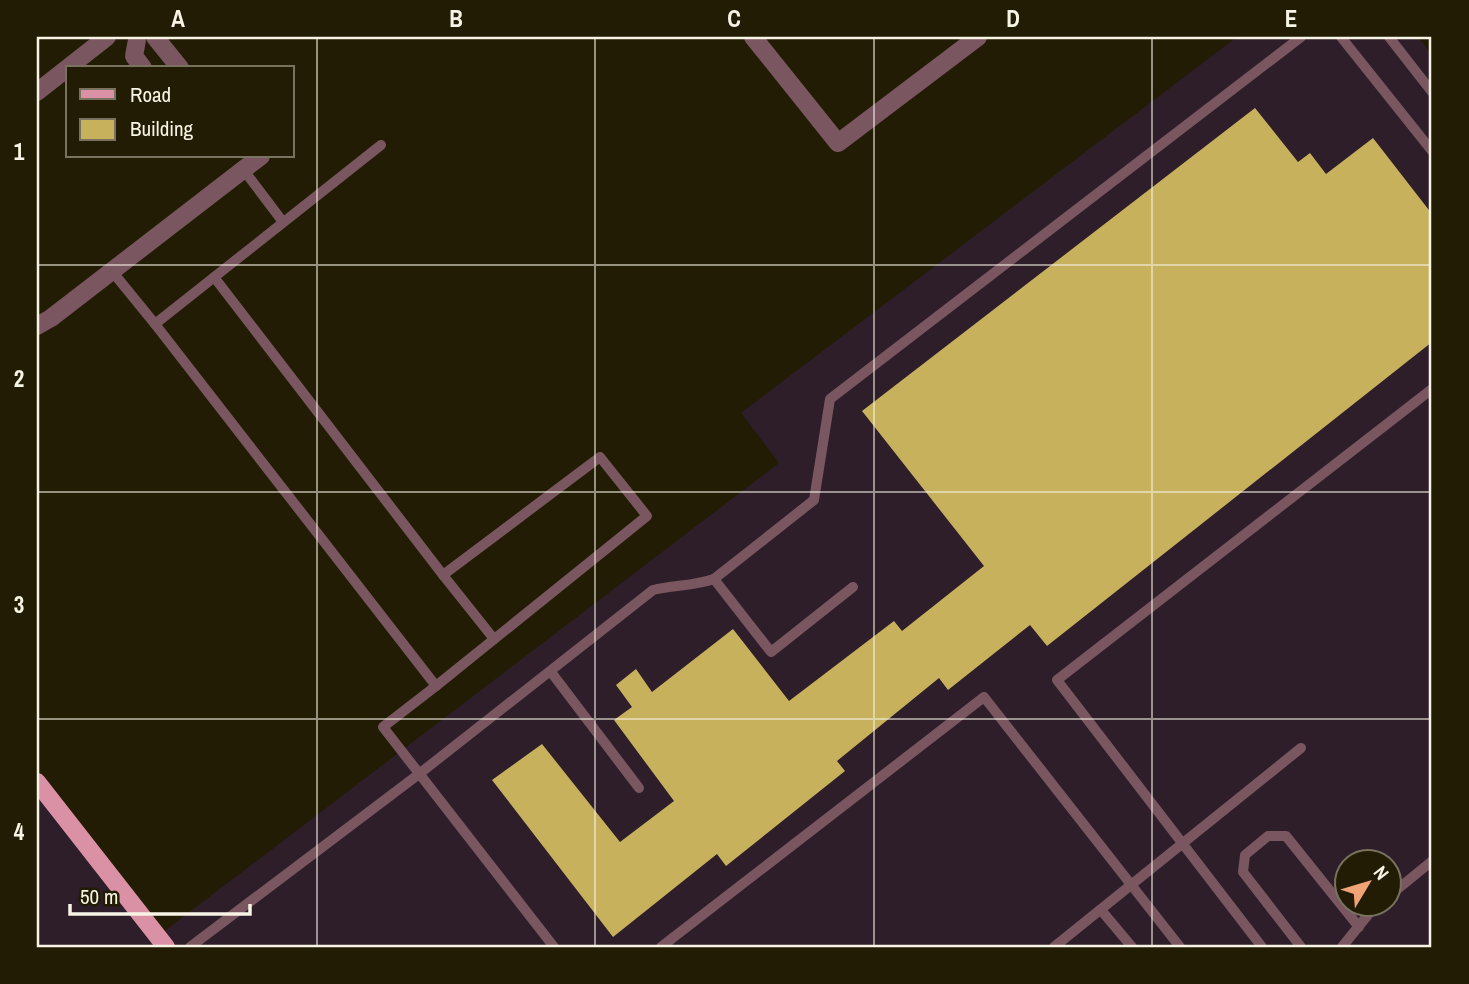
<svg xmlns="http://www.w3.org/2000/svg" width="1469" height="984" font-family="'Archivo Narrow',sans-serif">
	<style>
		.commercial { fill: #2d1e29; fill-rule: evenodd }
		.building { fill: #c8b15d }
		.lines { fill: none; stroke-linecap: round; stroke-linejoin: round }
		.service { stroke: #7a5760; stroke-width: 10 }
		.minor { stroke: #7a5760; stroke-width: 18 }
		.primary { stroke: #da91a5; stroke-width: 18 }
		.grid { fill: none; stroke: #f8f4e5; stroke-width: 2; stroke-opacity: 0.55 }
		.neatline { fill: none; stroke: #f8f4e5; stroke-width: 2.5 }
		.grid-label { font-size: 23px; text-anchor: middle; font-weight: bold; fill: #f8f4e5 }
	</style>
	<rect width="100%" height="100%" fill="#231c04"/>
	<path class="commercial" d="M1237 37H1418L1432 55V947H37V782L158 936 779 463 741 413ZM1346 862H1388V904H1346Z"/>
	<path class="building" d="M1255 108 1298 162 1310 153 1326 174 1373 138 1432 214V342L1047 646 1030 625 948 690 939 678 837 761 845 771 726 866 717 854 613 937 492 780 542 744 620 842 674 801 614 720 632 707 616 685 636 669 652 692 733 629 789 701 894 621 902 631 984 566 862 411Z"/>
	<g class="lines">
		<g class="service">
			<path d="M1341 37 1432 151"/>
			<path d="M1389 37 1432 92"/>
			<path d="M243 169 283 222"/>
			<path d="M111 270 155 324"/>
			<path d="M214 277 443 575 600 457 647 516 436 686 155 324 381 145"/>
			<path d="M443 575 494 639"/>
			<path d="M714 579 771 652 853 587"/>
			<path d="M551 672 639 788"/>
			<path d="M436 686 383 727 554 947"/>
			<path d="M1388 897 1432 861"/>
			<path d="M1101 910 1132 947"/>
			<path d="M190 947 419 774 653 590C674 585 694 586 714 579L814 500 830 399 1301 37"/>
			<path d="M661 947 984 697 1180 947"/>
			<path d="M1054 947 1301 748"/>
			<path d="M1262 947 1057 680 1432 389"/>
			<path d="M1301 947 1243 872 1245 855 1268 836H1286L1359 927"/>
			<path d="M1342 947 1371 911 1380 904"/>
		</g>
		<g class="minor">
			<path d="M155 37 180 68"/>
			<path d="M753 37 838 143 978 37"/>
			<path d="M137 40 134 56 143 68"/>
			<path d="M37 92 107 37"/>
			<path d="M37 326 51 318 261 156"/>
		</g>
		<path class="primary" d="M37 782 166 947"/>
	</g>
	<path class="grid" d="M317 37V947M595 37V947M874 37V947M1152 37V947M37 265H1432M37 492H1432M37 719H1432"/>
	<rect width="1469" height="984" fill="none" stroke="#231c04" stroke-width="77"/>
	<rect x="66" y="66" width="228" height="91" fill="#231c04" stroke="#78725e" stroke-width="2"/>
	<rect x="80" y="89" width="35" height="10" fill="#da91a5" stroke="#78725e" stroke-width="2"/>
	<text x="130" y="102" font-size="21" fill="#f8f4e5">Road</text>
	<rect x="80" y="119" width="35" height="21" fill="#c8b15d" stroke="#78725e" stroke-width="2"/>
	<text x="130" y="136" font-size="21" fill="#f8f4e5">Building</text>
	<g transform="translate(1368 883) rotate(52)"><circle r="33" fill="#231c04" stroke="#78725e" stroke-width="2"/>
	<path d="M0-5L12 26L0 18L-12 26Z" fill="#efa376"/>
	<text y="-10" font-size="19" font-weight="bold" text-anchor="middle" fill="#f8f4e5">N</text>
	</g>
	<path d="M70 904v10h180v-10" fill="none" stroke="#f8f4e5" stroke-width="3.5"/>
	<text x="80" y="904" font-size="21" fill="#f8f4e5" stroke="#231c04" stroke-width="5" paint-order="stroke">50 m</text>
	<rect x="38" y="38" width="1392" height="908" class="neatline"/>
	<g class="grid-label">
		<text x="178" y="27">A</text>
		<text x="456" y="27">B</text>
		<text x="734" y="27">C</text>
		<text x="1013" y="27">D</text>
		<text x="1291" y="27">E</text>
		<text x="19" y="160">1</text>
		<text x="19" y="387">2</text>
		<text x="19" y="613">3</text>
		<text x="19" y="840">4</text>
	</g>
</svg>
